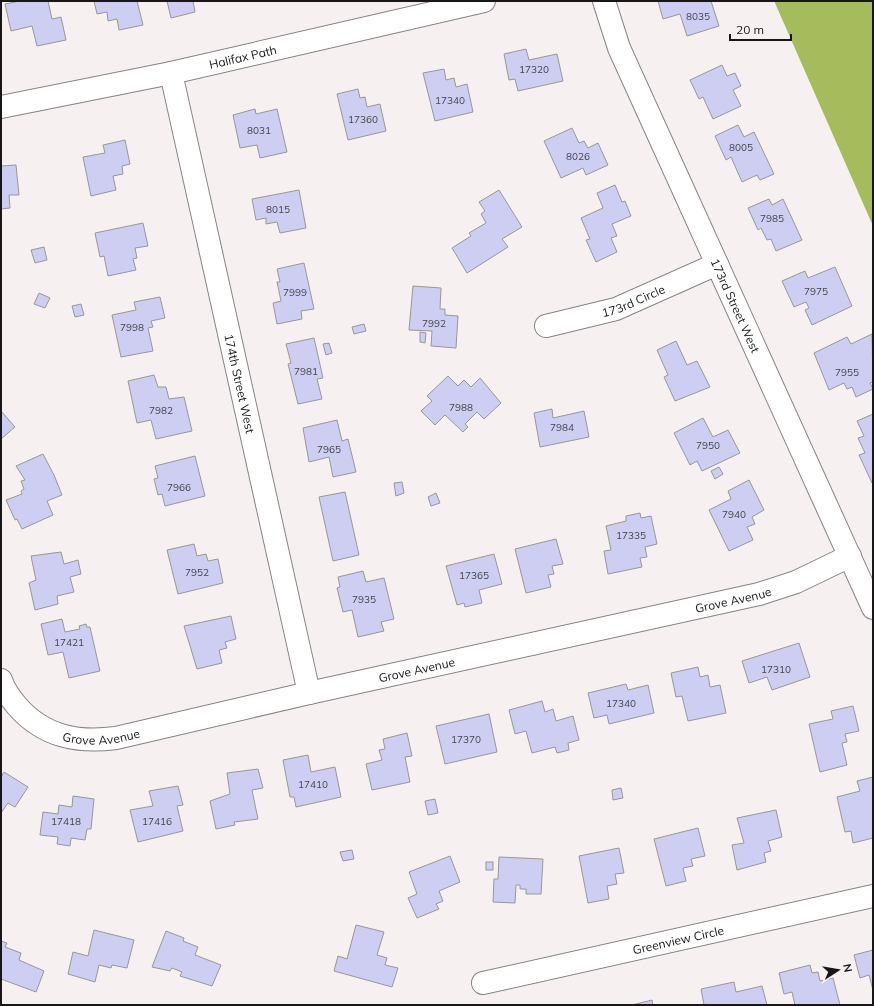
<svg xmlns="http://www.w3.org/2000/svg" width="874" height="1006" font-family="Mulish,sans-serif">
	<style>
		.forest { fill: #a5bb5c }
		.building { fill: #cdcef2; stroke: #97979a }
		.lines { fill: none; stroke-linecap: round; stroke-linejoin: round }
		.minor-casing { stroke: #878382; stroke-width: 24 }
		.minor { stroke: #fff; stroke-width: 22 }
		.labels { text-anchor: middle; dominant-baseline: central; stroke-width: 4; stroke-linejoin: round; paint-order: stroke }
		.number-label { font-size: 10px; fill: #45444d }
		.street-label { font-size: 12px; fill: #181616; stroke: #f6f1f0 }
	</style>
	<rect width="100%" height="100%" fill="#f6f1f0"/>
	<path class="forest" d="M775 1H873V226L775 3Z"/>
	<g class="building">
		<path d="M20 1H48L52 19 61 17 66 40 37 46 32 26 11 31 5 4Z"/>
		<path d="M94 1H137L143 25 119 30 117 19 108 21 107 12 97 14Z"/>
		<path d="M167 1H193L195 12 171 18Z"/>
		<path d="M658 1H711L719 26 687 36 680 14 663 19Z"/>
		<path d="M526 49 529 60 557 54 563 81 518 91 515 79 509 80 504 54Z"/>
		<path d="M722 65 727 76 735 73 741 86 733 90 741 106 713 119 703 97 699 99 690 80Z"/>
		<path d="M444 69 446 80 454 78 456 87 467 84 473 112 435 121 423 73Z"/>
		<path d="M358 89 360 98 365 97 367 107 380 104 386 131 348 140 337 94Z"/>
		<path d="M255 109 256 114 277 109 287 152 260 158 257 145 240 148 233 115Z"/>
		<path d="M738 125 744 137 754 132 774 174 760 180 757 175 742 182 731 157 726 160 715 136Z"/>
		<path d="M572 128 579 143 584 141 588 148 598 143 608 165 586 175 583 168 561 178 544 141Z"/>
		<path d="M125 140 130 164 122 166 123 174 113 176 116 190 91 196 83 157 105 153 103 145Z"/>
		<path d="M16 165 19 195H9L10 208 1 209V166Z"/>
		<path d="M615 185 622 202 625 201 631 216 612 224 617 236 611 238 617 252 596 262 586 240 590 239 581 218 603 208 597 193Z"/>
		<path d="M299 190 306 228 280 233 277 222 266 224V218L256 220 252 199Z"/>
		<path d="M499 190 522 227 502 239 508 247 467 273 452 248 471 236 469 233 486 223 481 214 485 211 479 202Z"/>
		<path d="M769 199 772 205 783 199 802 240 776 251 771 239 767 240 761 228 758 230 748 208Z"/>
		<path d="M143 223 148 246 135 248 137 258 133 259 136 270 108 276 104 256 100 257 95 233Z"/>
		<path d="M44 247 47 260 35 263 31 250Z"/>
		<path d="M304 263 314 309 301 311 302 319 277 324 273 303 281 301 277 282H280L277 269Z"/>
		<path d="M835 267 852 306 812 325 805 310 809 308 806 302 794 307 782 281 805 271 808 278Z"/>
		<path d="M413 286 441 288 440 309H445V315L458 316 456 348 431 346 432 331 409 330Z"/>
		<path d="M39 293 50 298 45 308 34 304Z"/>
		<path d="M160 297 165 318 151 321 153 327 148 328 153 351 121 357 112 315 136 310 134 302Z"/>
		<path d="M81 304 84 315 75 317 72 306Z"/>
		<path d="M364 324 366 331 354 334 352 327Z"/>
		<path d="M420 332 426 333 425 343 420 342Z"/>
		<path d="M872 334 873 382 870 383 873 389 856 397 852 387 847 389 844 383 829 390 814 353 847 337 851 344Z"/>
		<path d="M314 338 323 378 317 379 322 399 298 404 288 364 291 363 286 344Z"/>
		<path d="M676 341 687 365 697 361 710 387 675 401 664 377 668 375 657 350Z"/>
		<path d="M329 343 332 353 326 355 323 344Z"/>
		<path d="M154 375 158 387H166L169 399 184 397 192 431 156 439 151 420 137 423 128 381Z"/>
		<path d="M448 376 458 386 464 380 471 387 480 378 501 403 484 419 477 412 465 424 468 427 463 432 445 415 435 425 421 411 432 401 427 396Z"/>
		<path d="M552 409 553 418 584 411 589 437 540 447 534 413Z"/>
		<path d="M1 411 15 427 1 439Z"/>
		<path d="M873 414V483H872L859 455 865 453 858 438 864 436 857 421Z"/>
		<path d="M703 418 713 437 728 430 740 453 702 471 697 461 690 465 674 433Z"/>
		<path d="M337 420 342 441 348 439 356 472 333 477 329 457 309 462 303 428Z"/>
		<path d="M43 454 54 475 62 495 47 501 53 515 22 529 17 519 15 520 6 500 22 494 21 491 24 489 21 481 25 480 16 466Z"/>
		<path d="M195 456 205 496 165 506 162 494 158 495 154 479 158 478 155 466Z"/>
		<path d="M719 467 723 474 715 479 711 471Z"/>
		<path d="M749 480 764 510 752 517 755 524 747 527 753 540 729 551 709 510 731 499 728 491Z"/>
		<path d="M402 482 404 493 396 496 394 483Z"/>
		<path d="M345 492 359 555 333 561 319 497Z"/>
		<path d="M436 493 440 503 431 506 428 497Z"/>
		<path d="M640 513 641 518 651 516 657 544 645 547 647 557 640 558 642 567 608 574 604 551 611 550 606 526 626 521V516Z"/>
		<path d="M556 539 563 564 552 566 554 574 548 575 551 587 526 593 515 549Z"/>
		<path d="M194 544 197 556 206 554 208 561 218 559 223 583 178 594 167 550Z"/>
		<path d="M61 552 64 564 78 560 81 574 70 577 74 592 57 596 58 604 35 610 29 583 36 580 31 556Z"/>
		<path d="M494 554 502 584 479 590 482 603 465 607 464 603 457 605 446 566Z"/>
		<path d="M363 571 366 582 384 578 394 619 381 622 384 631 358 637 352 610 343 612 337 588 340 587 338 577Z"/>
		<path d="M231 616 236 639 225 642 227 648 219 650 222 663 197 669 184 626Z"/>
		<path d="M62 619 65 632 80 629 79 626 86 624 87 627H90L100 671 69 678 63 652 48 655 41 624Z"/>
		<path d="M799 643 810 677 772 690 767 677 749 683 742 661Z"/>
		<path d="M698 667 700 677 708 675 710 687 720 685 726 713 688 721 682 696 676 697 671 673Z"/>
		<path d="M626 684 628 690 648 685 654 713 609 724 607 715 594 718 588 693Z"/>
		<path d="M542 701 545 712 553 709 556 721 573 716 579 740 568 743 569 750 557 753 555 747 532 753 526 731 515 734 509 710Z"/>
		<path d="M853 706 859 731 845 734 847 742 842 743 847 765 820 772 809 724 833 719 831 711Z"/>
		<path d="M489 714 497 752 445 764 436 726Z"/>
		<path d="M407 733 412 756 405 757 410 782 372 790 366 764 382 760 379 750 385 749 383 739Z"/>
		<path d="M308 755 311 772 335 767 341 797 296 807 294 797H290L283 760Z"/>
		<path d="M258 769 263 788 252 790 258 819 234 822 235 825 216 829 210 801 230 794 227 773Z"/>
		<path d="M4 772 28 787 15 807 8 803 1 813V777Z"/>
		<path d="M873 777V838L853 843 851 831 845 832 837 797 860 791 857 781Z"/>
		<path d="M178 786 183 805 177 806 183 831 138 842 130 810 153 806 149 791Z"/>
		<path d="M621 788 623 798 613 800 612 790Z"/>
		<path d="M73 796 94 799 91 829H87L85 840 71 838 70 846 57 844 58 837 40 835 43 812 58 814 59 805 72 807Z"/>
		<path d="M435 799 438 813 428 815 425 801Z"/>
		<path d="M776 810 782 837 768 841 771 851 764 853 766 862 737 870 732 845 744 843 737 818Z"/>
		<path d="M698 828 705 856 691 859 693 866 683 868 686 881 666 886 654 839Z"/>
		<path d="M619 848 624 873 615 874 617 884 607 886 609 899 588 903 579 856Z"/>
		<path d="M352 850 354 859 343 861 340 852Z"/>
		<path d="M450 856 460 882 439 891 443 901 436 904 439 909 417 918 408 898 417 894 409 872Z"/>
		<path d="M499 857 543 859 541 894H526V889H520V885H516L515 903 493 902 494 879H498Z"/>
		<rect x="486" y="862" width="7" height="8"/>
		<path d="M356 925 384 932 377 955 387 958 385 965 398 968 392 987 334 971 338 956 347 959Z"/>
		<path d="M94 930 134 940 127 968 112 965 111 968 99 965 95 982 68 974 73 952 88 956Z"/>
		<path d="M166 931 184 938 183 941 198 947 195 955 221 965 212 986 180 976 182 972 172 968 170 971 152 967Z"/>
		<path d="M1 941 7 943 5 947 21 953 19 960 44 971 36 992 1 979Z"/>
		<path d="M873 950V990L869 975 860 978 854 955Z"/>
		<path d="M810 965 812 973 818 972 820 981 833 978 840 1005H795L792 992 784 994 779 973Z"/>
		<path d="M734 982 736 992 762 986 767 1005H704L701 989Z"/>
		<path d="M652 1000 653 1005H632Z"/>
	</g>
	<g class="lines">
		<g class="minor-casing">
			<g id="minor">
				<path id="s1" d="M604 1 619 48 873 608"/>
				<path id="s2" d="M171 73 309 693"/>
				<path id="s3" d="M1 107 171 73 484 1"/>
				<path id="s4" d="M546 326 616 309 717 264"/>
				<path id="s5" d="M1 680C4 690 11 699 17 706 44 737 78 743 116 738L309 693 759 594 796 582 850 556"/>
				<path id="s6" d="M483 983 873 896"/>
			</g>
		</g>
		<use href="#minor" class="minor"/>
	</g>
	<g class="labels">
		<g class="number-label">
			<text x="698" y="16">8035</text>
			<text x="534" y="69">17320</text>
			<text x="450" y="100">17340</text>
			<text x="363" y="119">17360</text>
			<text x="259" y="130">8031</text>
			<text x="741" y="147">8005</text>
			<text x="578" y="156">8026</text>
			<text x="278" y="209">8015</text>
			<text x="772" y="218">7985</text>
			<text x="816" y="291">7975</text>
			<text x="295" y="292">7999</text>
			<text x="434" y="323">7992</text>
			<text x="132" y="327">7998</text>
			<text x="306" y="371">7981</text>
			<text x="847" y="372">7955</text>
			<text x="461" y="407">7988</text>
			<text x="161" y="410">7982</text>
			<text x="562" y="427">7984</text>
			<text x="708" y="445">7950</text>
			<text x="329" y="449">7965</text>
			<text x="179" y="487">7966</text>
			<text x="734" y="514">7940</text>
			<text x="631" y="535">17335</text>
			<text x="197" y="572">7952</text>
			<text x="474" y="575">17365</text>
			<text x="364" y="599">7935</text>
			<text x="69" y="642">17421</text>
			<text x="776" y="669">17310</text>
			<text x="621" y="703">17340</text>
			<text x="466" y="739">17370</text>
			<text x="313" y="784">17410</text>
			<text x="66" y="821">17418</text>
			<text x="157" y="821">17416</text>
		</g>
		<g class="street-label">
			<text stroke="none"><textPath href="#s3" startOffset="247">Halifax Path</textPath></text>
			<text stroke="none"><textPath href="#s4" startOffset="91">173rd Circle</textPath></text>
			<text stroke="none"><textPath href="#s1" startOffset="332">173rd Street West</textPath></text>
			<text stroke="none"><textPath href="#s2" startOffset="318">174th Street West</textPath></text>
			<text stroke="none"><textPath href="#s5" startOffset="772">Grove Avenue</textPath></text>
			<text stroke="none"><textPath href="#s5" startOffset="448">Grove Avenue</textPath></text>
			<text stroke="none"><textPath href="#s5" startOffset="125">Grove Avenue</textPath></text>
			<text stroke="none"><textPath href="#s6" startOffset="200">Greenview Circle</textPath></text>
		</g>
	</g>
	<rect width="874" height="1006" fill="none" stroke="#181616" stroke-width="4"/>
	<g transform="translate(838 970) rotate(78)" stroke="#f6f1f0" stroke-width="3" paint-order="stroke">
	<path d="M0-3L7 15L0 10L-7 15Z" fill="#181616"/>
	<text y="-6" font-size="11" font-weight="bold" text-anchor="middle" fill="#181616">N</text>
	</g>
	<path d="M730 34v6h61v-6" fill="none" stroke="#181616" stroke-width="2"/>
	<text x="736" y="34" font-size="12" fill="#181616" stroke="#f6f1f0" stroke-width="3" paint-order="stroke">20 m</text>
</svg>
